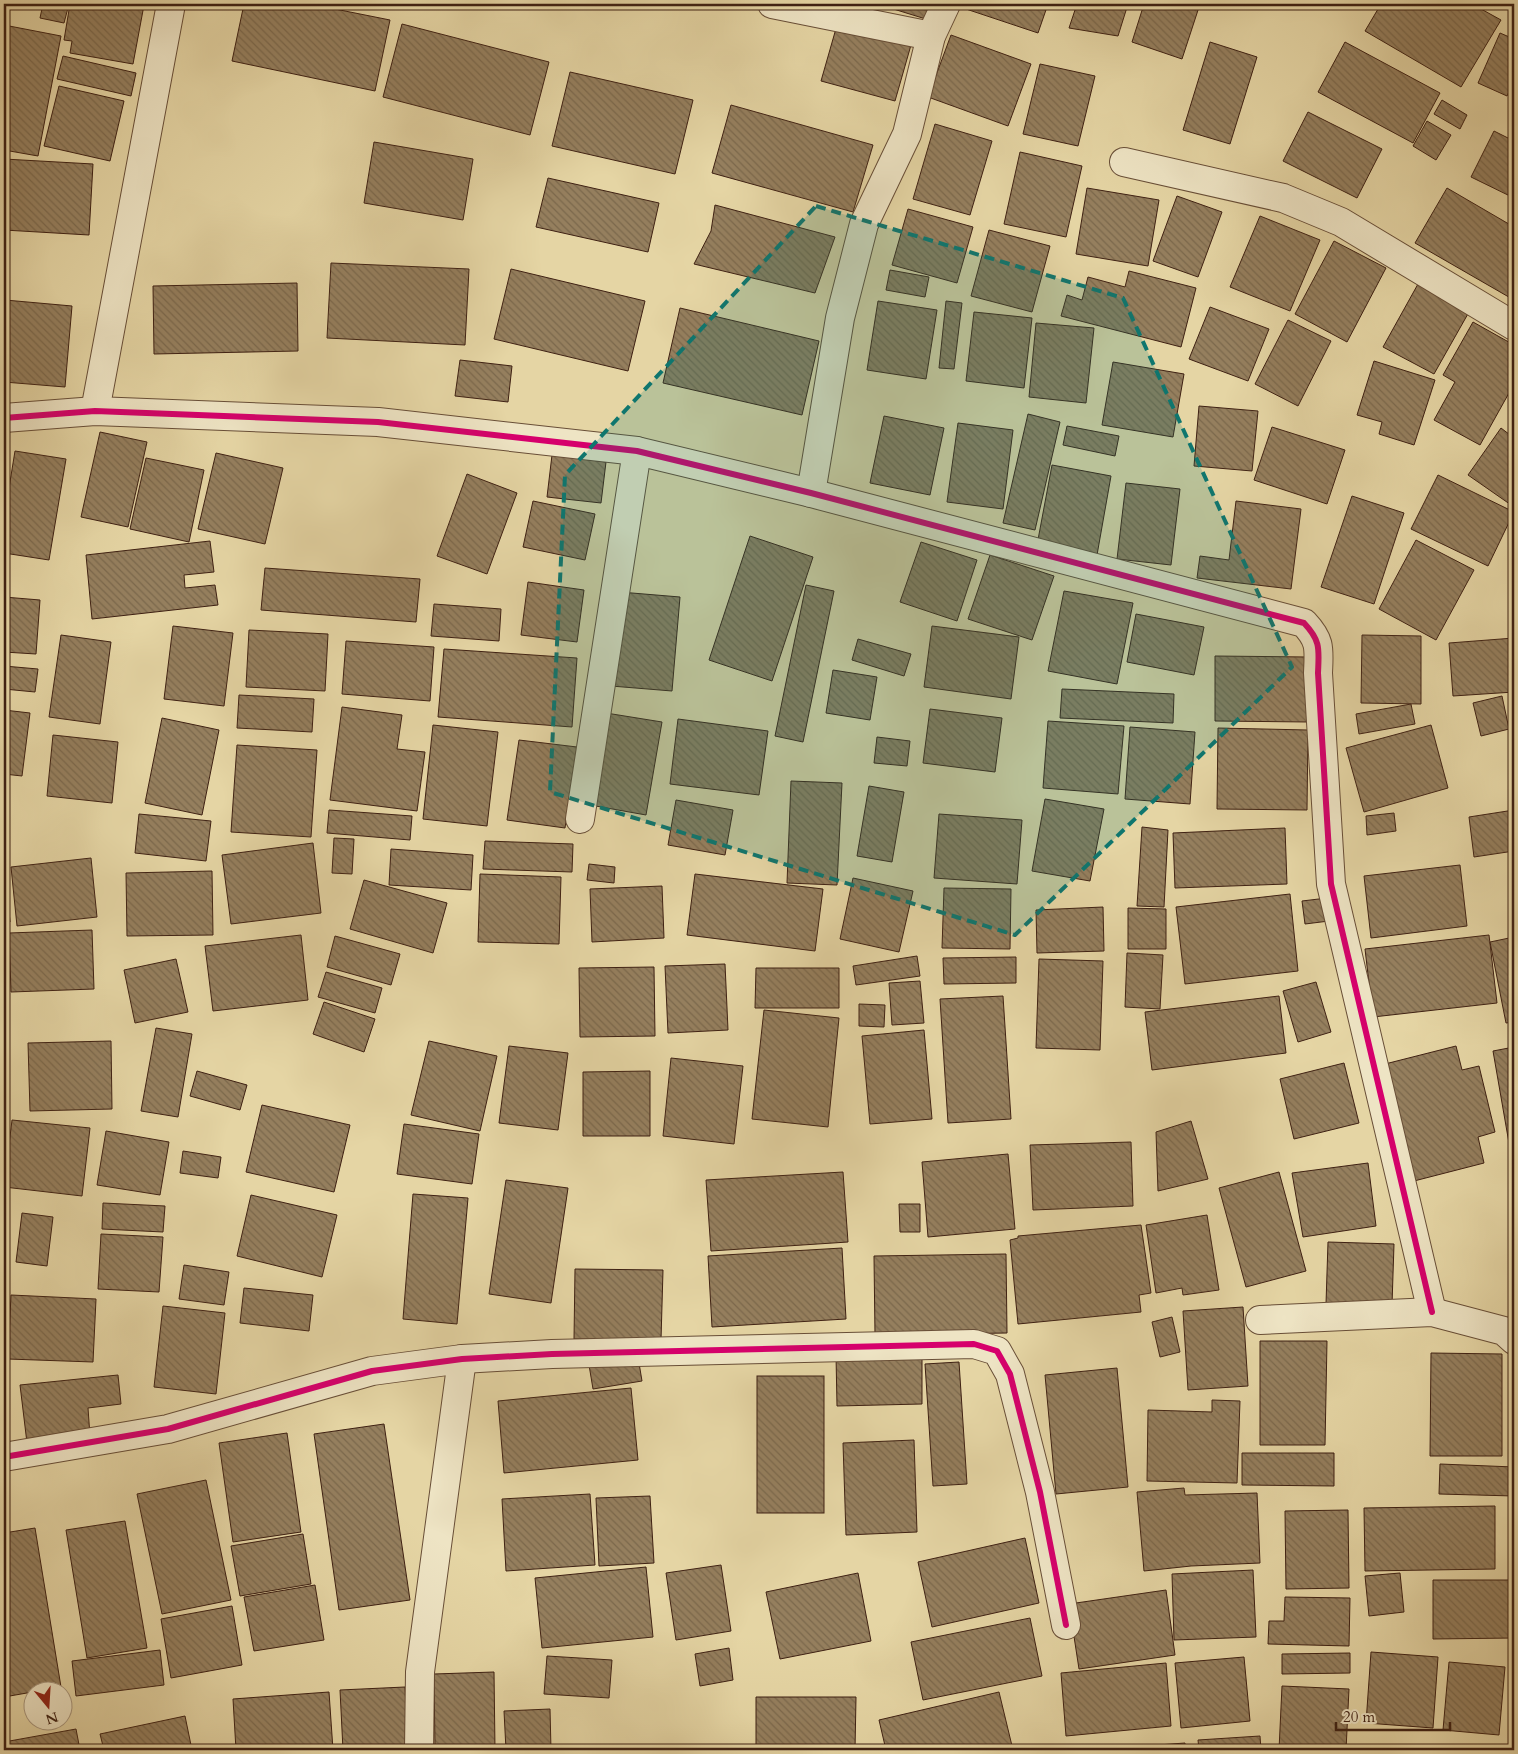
<svg xmlns="http://www.w3.org/2000/svg" width="1518" height="1754" font-family="Cardo,serif">
	<style>
		.building { fill: url(#building-back-hatch); stroke: #3f2113 }
		.lines { fill: none; stroke-linecap: round; stroke-linejoin: round }
		.minor-casing { stroke: #684e37; stroke-width: 30 }
		.minor { stroke: #eee4c4; stroke-width: 28 }
		.cycleway-casing { stroke: #eee4c4; stroke-width: 9 }
		.cycleway { stroke: #d6006c; stroke-width: 6 }
		.marked { fill: #0f766e; fill-opacity: 0.2; stroke: #0f766e; stroke-width: 4; stroke-dasharray: 10 6; stroke-linejoin: round }
	</style>
	<defs>
		<pattern id="building-back-hatch" width="6" height="6" patternUnits="userSpaceOnUse" patternTransform="scale(1.25)"><rect width="6" height="6" fill="#957f5e"/><path d="M-1 5l2 2M0 0l6 6M5-1l2 2" fill="none" stroke="#7b684c"/></pattern>
	</defs>
	<rect width="100%" height="100%" fill="#e5d5a4"/>
	<filter id="stains"><feTurbulence type="fractalNoise" baseFrequency=".004" numOctaves="4"/><feColorMatrix values="0 0 0 0 .2 0 0 0 0 .09 0 0 0 0 .02 0 0 0 .5 -.17"/></filter>
	<radialGradient id="worn" r=".72"><stop offset=".6" stop-color="#630" stop-opacity="0"/><stop offset="1" stop-color="#630" stop-opacity=".3"/></radialGradient>
	<g class="building">
		<path d="M43 4H69L64 23 40 18Z"/>
		<path d="M70 4 144 5 133 64 70 53 72 41 64 40Z"/>
		<path d="M244 4H310L390 20 375 91 232 61Z"/>
		<path d="M888 4H934L929 20 887 7Z"/>
		<path d="M964 4H1048L1038 33 963 8Z"/>
		<path d="M1077 4H1128L1118 36 1069 28Z"/>
		<path d="M1144 4H1200L1182 59 1132 42Z"/>
		<path d="M1381 4H1472L1501 20 1461 87 1365 31Z"/>
		<path d="M402 24 549 62 530 135 383 97Z"/>
		<path d="M4 25 61 36 38 156 4 150Z"/>
		<path d="M837 25 911 45 895 101 821 81Z"/>
		<path d="M1500 33 1514 39V81L1507 96 1478 83Z"/>
		<path d="M951 35 1031 64 1008 126 928 97Z"/>
		<path d="M1210 42 1257 57 1230 144 1183 130Z"/>
		<path d="M1345 42 1440 93 1413 143 1318 92Z"/>
		<path d="M63 56 136 73 131 96 57 79Z"/>
		<path d="M1040 64 1095 76 1078 146 1023 134Z"/>
		<path d="M570 72 693 100 675 174 552 146Z"/>
		<path d="M59 86 124 101 110 161 44 146Z"/>
		<path d="M1442 100 1467 115 1460 129 1434 114Z"/>
		<path d="M731 105 873 145 853 212 712 173Z"/>
		<path d="M1308 112 1382 149 1357 198 1283 161Z"/>
		<path d="M1427 121 1451 135 1436 160 1413 146Z"/>
		<path d="M935 124 992 141 970 215 913 199Z"/>
		<path d="M1494 131 1514 141V198L1471 177Z"/>
		<path d="M374 142 473 159 463 220 364 203Z"/>
		<path d="M1020 152 1082 166 1066 237 1004 224Z"/>
		<path d="M4 159 93 164 89 235 4 230Z"/>
		<path d="M548 178 659 203 648 252 536 227Z"/>
		<path d="M1087 188 1159 200 1148 266 1076 254Z"/>
		<path d="M1447 188 1514 227V300L1415 243Z"/>
		<path d="M1177 196 1222 212 1198 277 1153 261Z"/>
		<path d="M715 205 835 237 815 293 694 264 711 231Z"/>
		<path d="M908 209 973 227 957 283 892 265Z"/>
		<path d="M1260 216 1320 240 1290 311 1230 287Z"/>
		<path d="M989 230 1050 246 1032 312 971 296Z"/>
		<path d="M1334 241 1386 268 1347 342 1295 314Z"/>
		<path d="M331 263 469 269 465 345 327 338Z"/>
		<path d="M511 269 645 301 628 371 494 339Z"/>
		<path d="M890 270 929 277 925 297 886 290Z"/>
		<path d="M1129 271 1196 288 1181 347 1061 316 1067 295 1082 300 1088 277 1125 287Z"/>
		<path d="M297 283 298 351 154 354 153 286Z"/>
		<path d="M1418 284 1469 312 1434 374 1383 347Z"/>
		<path d="M5 300 72 306 65 387 4 382V318Z"/>
		<path d="M878 301 937 310 926 379 867 370Z"/>
		<path d="M946 301 962 303 954 369 939 368Z"/>
		<path d="M1210 307 1269 329 1248 381 1189 359Z"/>
		<path d="M680 308 819 341 802 415 663 383Z"/>
		<path d="M974 312 1032 318 1024 388 966 381Z"/>
		<path d="M1288 320 1331 341 1298 406 1255 384Z"/>
		<path d="M1473 322 1514 345V384L1480 445 1434 420 1455 382 1443 375Z"/>
		<path d="M1036 323 1094 328 1086 403 1029 397Z"/>
		<path d="M460 360 512 366 508 402 455 396Z"/>
		<path d="M1374 361 1435 380 1414 445 1379 434 1382 422 1357 415Z"/>
		<path d="M1113 362 1184 374 1173 437 1102 425Z"/>
		<path d="M1199 406 1258 411 1252 471 1194 466Z"/>
		<path d="M1028 414 1060 422 1035 530 1003 523Z"/>
		<path d="M884 416 944 428 930 495 870 483Z"/>
		<path d="M958 423 1013 430 1003 509 947 502Z"/>
		<path d="M1067 426 1119 436 1115 456 1063 445Z"/>
		<path d="M1272 427 1345 450 1327 504 1254 480Z"/>
		<path d="M1501 428 1514 438V507L1468 475Z"/>
		<path d="M100 432 147 442 128 527 81 517Z"/>
		<path d="M15 451 66 459 49 560 4 553V519Z"/>
		<path d="M216 453 283 468 265 544 198 529Z"/>
		<path d="M552 455 606 462 601 503 547 497Z"/>
		<path d="M146 458 204 470 189 542 130 529Z"/>
		<path d="M1052 465 1111 476 1097 555 1037 545Z"/>
		<path d="M467 474 517 493 487 574 437 556Z"/>
		<path d="M1438 475 1514 512 1488 566 1411 529Z"/>
		<path d="M1126 483 1180 489 1171 565 1117 559Z"/>
		<path d="M1352 496 1404 513 1374 604 1321 587Z"/>
		<path d="M533 501 595 514 585 560 523 547Z"/>
		<path d="M1236 501 1301 509 1291 589 1197 578 1200 556 1229 560Z"/>
		<path d="M750 536 813 557 772 681 709 660Z"/>
		<path d="M1416 540 1474 570 1436 640 1379 609Z"/>
		<path d="M210 541 214 572 184 575 185 588 215 585 218 605 92 619 86 555Z"/>
		<path d="M921 542 977 560 957 621 900 602Z"/>
		<path d="M990 555 1054 576 1032 640 968 619Z"/>
		<path d="M265 568 420 579 416 622 261 610Z"/>
		<path d="M528 582 584 590 577 642 521 635Z"/>
		<path d="M806 585 834 591 803 742 775 736Z"/>
		<path d="M1064 591 1133 603 1117 684 1048 671Z"/>
		<path d="M620 592 680 597 672 691 611 686Z"/>
		<path d="M4 597 40 600 36 654 4 652Z"/>
		<path d="M434 604 501 609 499 641 431 636Z"/>
		<path d="M1136 614 1204 627 1194 675 1127 662Z"/>
		<path d="M173 626 233 633 224 706 164 699Z"/>
		<path d="M932 626 1019 637 1011 699 924 687Z"/>
		<path d="M249 630 328 634 325 691 246 687Z"/>
		<path d="M61 635 111 642 100 724 49 717Z"/>
		<path d="M1362 635 1421 636V704L1361 703Z"/>
		<path d="M1514 638V692L1453 696 1449 643Z"/>
		<path d="M858 639 911 654 904 676 852 660Z"/>
		<path d="M346 641 434 647 430 701 342 694Z"/>
		<path d="M444 649 577 658 572 727 438 717Z"/>
		<path d="M1215 656 1308 657V722L1215 721Z"/>
		<path d="M4 666 38 669 35 692 4 689Z"/>
		<path d="M833 670 877 677 870 720 826 713Z"/>
		<path d="M1062 689 1174 694 1173 723 1060 718Z"/>
		<path d="M239 695 314 699 312 732 237 728Z"/>
		<path d="M1502 696 1509 729 1481 736 1473 703Z"/>
		<path d="M1411 704 1415 724 1359 734 1356 714Z"/>
		<path d="M342 707 402 715 397 749 425 752 417 811 330 800Z"/>
		<path d="M930 709 1002 718 995 772 923 763Z"/>
		<path d="M4 710 30 713 22 776 4 774Z"/>
		<path d="M606 713 662 722 646 815 590 805Z"/>
		<path d="M162 718 219 730 202 815 145 803Z"/>
		<path d="M678 719 768 731 759 795 670 784Z"/>
		<path d="M1048 721 1124 726 1118 794 1043 788Z"/>
		<path d="M433 725 498 732 487 826 423 819Z"/>
		<path d="M1431 725 1448 788 1364 812 1346 748Z"/>
		<path d="M1130 727 1195 732 1190 804 1125 799Z"/>
		<path d="M1218 728 1308 730 1307 810 1217 809Z"/>
		<path d="M53 735 118 742 112 803 47 796Z"/>
		<path d="M877 737 910 741 907 766 874 763Z"/>
		<path d="M519 740 577 747 565 828 507 820Z"/>
		<path d="M237 745 317 750 311 837 231 832Z"/>
		<path d="M791 781 842 783 837 885 787 883Z"/>
		<path d="M869 786 904 792 892 862 857 856Z"/>
		<path d="M1045 799 1104 809 1090 881 1032 871Z"/>
		<path d="M676 800 733 810 725 855 668 845Z"/>
		<path d="M4 802H8L9 863 4 864Z"/>
		<path d="M329 810 412 816 410 840 327 833Z"/>
		<path d="M1514 810V851L1474 857 1469 817Z"/>
		<path d="M1394 813 1396 831 1367 835 1366 816Z"/>
		<path d="M139 814 211 821 206 861 135 853Z"/>
		<path d="M939 814 1022 820 1017 884 934 878Z"/>
		<path d="M1142 827 1168 830 1164 907 1137 906Z"/>
		<path d="M1285 828 1287 884 1175 888 1173 833Z"/>
		<path d="M334 838 354 839 352 874 332 873Z"/>
		<path d="M485 841 573 844 572 872 483 869Z"/>
		<path d="M313 843 321 913 231 924 222 855Z"/>
		<path d="M391 849 473 855 471 890 389 885Z"/>
		<path d="M91 858 97 917 17 926 11 867Z"/>
		<path d="M589 864 615 867 614 883 587 880Z"/>
		<path d="M1460 865 1467 926 1371 938 1364 876Z"/>
		<path d="M212 871 213 935 127 936 126 873Z"/>
		<path d="M480 874 561 877 559 944 478 942Z"/>
		<path d="M695 874 823 889 815 951 687 935Z"/>
		<path d="M4 878H6L10 922 4 923Z"/>
		<path d="M853 878 913 891 899 952 840 939Z"/>
		<path d="M364 880 447 903 433 953 350 929Z"/>
		<path d="M662 886 664 938 592 942 590 889Z"/>
		<path d="M944 888 1011 889 1010 949 942 948Z"/>
		<path d="M1290 894 1298 971 1185 984 1176 907Z"/>
		<path d="M1327 898 1329 921 1305 924 1302 901Z"/>
		<path d="M1103 907 1104 951 1037 953 1036 910Z"/>
		<path d="M1128 908 1166 909V949H1128Z"/>
		<path d="M92 930 94 989 11 992 9 933Z"/>
		<path d="M301 935 308 1000 213 1011 205 946Z"/>
		<path d="M1489 935 1497 1003 1373 1017 1365 949Z"/>
		<path d="M335 936 400 954 391 985 327 967Z"/>
		<path d="M1514 937V1022L1506 1023 1490 942Z"/>
		<path d="M1127 953 1163 955 1160 1009 1125 1007Z"/>
		<path d="M917 956 920 976 856 985 853 966Z"/>
		<path d="M1016 957V983L944 984 943 958Z"/>
		<path d="M176 959 188 1012 135 1023 124 970Z"/>
		<path d="M1039 959 1103 961 1100 1050 1036 1048Z"/>
		<path d="M725 964 728 1030 668 1033 665 966Z"/>
		<path d="M654 967 655 1036 580 1037 579 968Z"/>
		<path d="M756 968H839V1008H755Z"/>
		<path d="M326 972 382 988 375 1013 318 997Z"/>
		<path d="M920 981 924 1023 892 1025 889 983Z"/>
		<path d="M1316 982 1331 1032 1298 1042 1283 991Z"/>
		<path d="M1003 996 1011 1119 948 1123 940 999Z"/>
		<path d="M1279 996 1286 1053 1152 1070 1145 1012Z"/>
		<path d="M324 1002 375 1019 364 1052 313 1034Z"/>
		<path d="M859 1004 885 1005 884 1027 859 1026Z"/>
		<path d="M764 1010 839 1018 828 1127 752 1119Z"/>
		<path d="M156 1028 192 1034 178 1117 141 1111Z"/>
		<path d="M924 1030 932 1119 870 1124 862 1036Z"/>
		<path d="M111 1041 112 1109 30 1111 28 1043Z"/>
		<path d="M429 1041 497 1056 480 1131 411 1115Z"/>
		<path d="M509 1046 568 1053 558 1130 499 1123Z"/>
		<path d="M1456 1046 1462 1070 1479 1066 1495 1132 1478 1137 1484 1163 1414 1181 1385 1064Z"/>
		<path d="M1514 1047V1172L1493 1051Z"/>
		<path d="M671 1058 743 1066 734 1144 663 1136Z"/>
		<path d="M1344 1063 1359 1123 1294 1139 1280 1079Z"/>
		<path d="M197 1071 247 1085 240 1110 190 1096Z"/>
		<path d="M650 1071V1136H583V1072Z"/>
		<path d="M262 1105 350 1125 334 1192 246 1172Z"/>
		<path d="M12 1120 90 1128 82 1196 4 1187Z"/>
		<path d="M1191 1121 1208 1179 1158 1191 1156 1132Z"/>
		<path d="M404 1124 479 1134 472 1184 397 1174Z"/>
		<path d="M106 1131 169 1142 160 1195 97 1185Z"/>
		<path d="M1131 1142 1133 1206 1033 1210 1030 1145Z"/>
		<path d="M183 1151 221 1157 218 1178 180 1173Z"/>
		<path d="M1008 1154 1015 1229 928 1237 922 1162Z"/>
		<path d="M1368 1163 1376 1226 1303 1237 1292 1173Z"/>
		<path d="M843 1172 848 1242 711 1251 706 1180Z"/>
		<path d="M1279 1172 1306 1271 1246 1287 1219 1188Z"/>
		<path d="M506 1180 568 1188 551 1303 489 1294Z"/>
		<path d="M413 1194 468 1198 457 1324 403 1319Z"/>
		<path d="M251 1195 337 1215 322 1277 237 1256Z"/>
		<path d="M103 1203 165 1206 163 1232 102 1229Z"/>
		<path d="M899 1204H920V1232H900Z"/>
		<path d="M22 1213 53 1217 47 1266 16 1262Z"/>
		<path d="M1207 1215 1219 1290 1183 1295 1182 1288 1156 1293 1146 1225Z"/>
		<path d="M1141 1225 1151 1293 1139 1295 1141 1312 1018 1324 1010 1240 1018 1238V1236Z"/>
		<path d="M101 1234 163 1237 159 1292 98 1289Z"/>
		<path d="M1328 1242 1394 1244 1392 1305 1326 1304Z"/>
		<path d="M842 1248 846 1319 712 1327 708 1256Z"/>
		<path d="M1006 1254 1007 1333 875 1335 874 1256Z"/>
		<path d="M184 1265 229 1272 224 1305 179 1299Z"/>
		<path d="M575 1269 663 1270 661 1340 574 1339Z"/>
		<path d="M244 1288 313 1295 309 1331 240 1323Z"/>
		<path d="M11 1295 96 1299 93 1362 8 1359Z"/>
		<path d="M163 1306 225 1313 216 1394 154 1387Z"/>
		<path d="M1243 1307 1248 1386 1188 1390 1183 1311Z"/>
		<path d="M1172 1317 1180 1352 1160 1357 1152 1322Z"/>
		<path d="M1260 1341H1327L1325 1445H1260Z"/>
		<path d="M922 1353V1404L837 1406 836 1355Z"/>
		<path d="M1431 1353 1502 1354V1456H1430Z"/>
		<path d="M638 1357 642 1381 593 1389 589 1365Z"/>
		<path d="M959 1362 967 1484 933 1486 925 1364Z"/>
		<path d="M1117 1368 1128 1487 1056 1494 1045 1375Z"/>
		<path d="M118 1375 121 1404 88 1408 90 1436 27 1443 20 1385Z"/>
		<rect x="757" y="1376" width="67" height="137"/>
		<path d="M631 1388 638 1460 504 1473 498 1401Z"/>
		<path d="M1212 1400 1240 1401 1237 1483 1147 1481 1148 1410 1212 1412Z"/>
		<path d="M384 1424 410 1600 339 1610 314 1434Z"/>
		<path d="M287 1433 301 1532 233 1542 219 1443Z"/>
		<path d="M914 1440 917 1532 846 1535 843 1443Z"/>
		<path d="M1242 1453H1334V1486L1242 1485Z"/>
		<path d="M1440 1464 1514 1467V1496L1439 1494Z"/>
		<path d="M206 1480 231 1600 162 1614 137 1494Z"/>
		<path d="M1184 1488 1185 1495 1257 1493 1260 1563 1191 1566 1144 1571 1137 1492Z"/>
		<path d="M590 1494 595 1565 506 1571 502 1499Z"/>
		<path d="M650 1496 654 1563 599 1566 596 1498Z"/>
		<path d="M1495 1506V1569L1365 1571 1364 1508Z"/>
		<path d="M1348 1510 1349 1588 1286 1589 1285 1511Z"/>
		<path d="M125 1521 147 1648 87 1658 66 1530Z"/>
		<path d="M35 1528 61 1687 4 1697V1533Z"/>
		<path d="M303 1534 311 1584 240 1596 231 1546Z"/>
		<path d="M1025 1538 1039 1603 932 1627 918 1562Z"/>
		<path d="M721 1565 731 1631 676 1640 666 1573Z"/>
		<path d="M646 1567 653 1637 542 1648 535 1578Z"/>
		<path d="M1253 1570 1256 1637 1174 1640 1172 1574Z"/>
		<path d="M858 1573 871 1641 780 1659 766 1592Z"/>
		<path d="M1400 1573 1404 1612 1369 1616 1365 1576Z"/>
		<path d="M1433 1580H1514V1638L1433 1639Z"/>
		<path d="M315 1585 324 1640 254 1651 244 1597Z"/>
		<path d="M1166 1590 1175 1655 1079 1669 1069 1604Z"/>
		<path d="M1285 1597 1350 1598 1349 1646 1268 1644 1269 1621H1284Z"/>
		<path d="M232 1606 242 1665 171 1678 161 1619Z"/>
		<path d="M1030 1618 1042 1676 923 1700 911 1642Z"/>
		<path d="M729 1648 733 1680 700 1686 695 1654Z"/>
		<path d="M160 1650 164 1685 76 1696 72 1661Z"/>
		<path d="M1371 1652 1438 1657 1433 1728 1366 1723Z"/>
		<path d="M1350 1653V1673L1282 1674V1654Z"/>
		<path d="M547 1656 612 1660 609 1698 544 1694Z"/>
		<path d="M1244 1657 1250 1721 1181 1728 1175 1663Z"/>
		<path d="M1449 1662 1505 1667 1499 1735 1443 1730Z"/>
		<path d="M1166 1663 1171 1726 1066 1736 1061 1673Z"/>
		<path d="M494 1672 495 1750H435L434 1674Z"/>
		<path d="M1282 1686 1349 1689 1346 1750H1279Z"/>
		<path d="M405 1687 408 1750H343L340 1690Z"/>
		<path d="M63 1689 68 1718 62 1719V1692H51Z"/>
		<path d="M329 1692 333 1750H236L233 1699Z"/>
		<path d="M999 1692 1013 1750H886L879 1720Z"/>
		<path d="M756 1697H856L855 1750H756Z"/>
		<path d="M550 1709 551 1750H506L504 1711Z"/>
		<path d="M185 1716 192 1750H104L100 1734Z"/>
		<path d="M76 1729 80 1750H4V1742Z"/>
		<path d="M1260 1736 1261 1750H1199L1198 1740Z"/>
		<path d="M1185 1743V1750H1090Z"/>
		<path d="M1439 1747 1514 1750H1439Z"/>
	</g>
	<g class="lines">
		<g class="minor-casing">
			<g id="minor">
				<path d="M772 4 931 36"/>
				<path d="M1124 162 1283 198 1341 222 1514 326"/>
				<path d="M95 411 171 4"/>
				<path d="M4 418 95 411 378 422 637 451 811 493 1304 623C1321 641 1319 649 1318 673L1331 884 1432 1312"/>
				<path d="M811 493 840 318 864 224 907 134 931 36 946 4"/>
				<path d="M580 819 637 451"/>
				<path d="M1260 1320 1432 1312 1504 1331 1514 1340"/>
				<path d="M4 1457 168 1429 372 1371 462 1359 552 1354 974 1344 997 1351 1010 1374 1040 1492 1066 1625"/>
				<path d="M419 1750 420 1672 462 1359"/>
			</g>
		</g>
		<use href="#minor" class="minor"/>
		<g class="cycleway-casing">
			<g id="cycleway">
				<path d="M4 418 95 411 378 422 637 451 811 493 1304 623C1321 641 1319 649 1318 673L1331 884 1432 1312"/>
				<path d="M4 1457 168 1429 372 1371 462 1359 552 1354 974 1344 997 1351 1010 1374 1040 1492 1066 1625"/>
			</g>
		</g>
		<use href="#cycleway" class="cycleway"/>
	</g>
	<path class="marked" d="M816 206 1123 298 1292 667 1015 935 550 792 565 475Z"/>
	<rect width="1518" height="1754" fill="none" stroke="#e5d5a4" stroke-width="20"/>
	<rect x="5" y="5" width="1508" height="1744" fill="none" stroke="#3f2113" stroke-width="2.5"/>
	<rect x="10" y="10" width="1498" height="1734" fill="none" stroke="#3f2113"/>
	<g transform="translate(48 1706) rotate(162)"><circle r="24" fill="#eee4c4" stroke="#a8967d"/>
	<path d="M0-4L9 19L0 12L-9 19Z" fill="#8f2418"/>
	<text y="-8" font-size="14" font-weight="bold" text-anchor="middle" fill="#3f2113">N</text>
	</g>
	<path d="M1336 1722v8h114v-8" fill="none" stroke="#3f2113" stroke-width="2.5"/>
	<text x="1343" y="1722" font-size="15" fill="#3f2113" stroke="#eee4c4" stroke-width="4" paint-order="stroke">20 m</text>
	<rect width="100%" height="100%" filter="url(#stains)"/>
	<rect width="100%" height="100%" fill="url(#worn)"/>
</svg>
